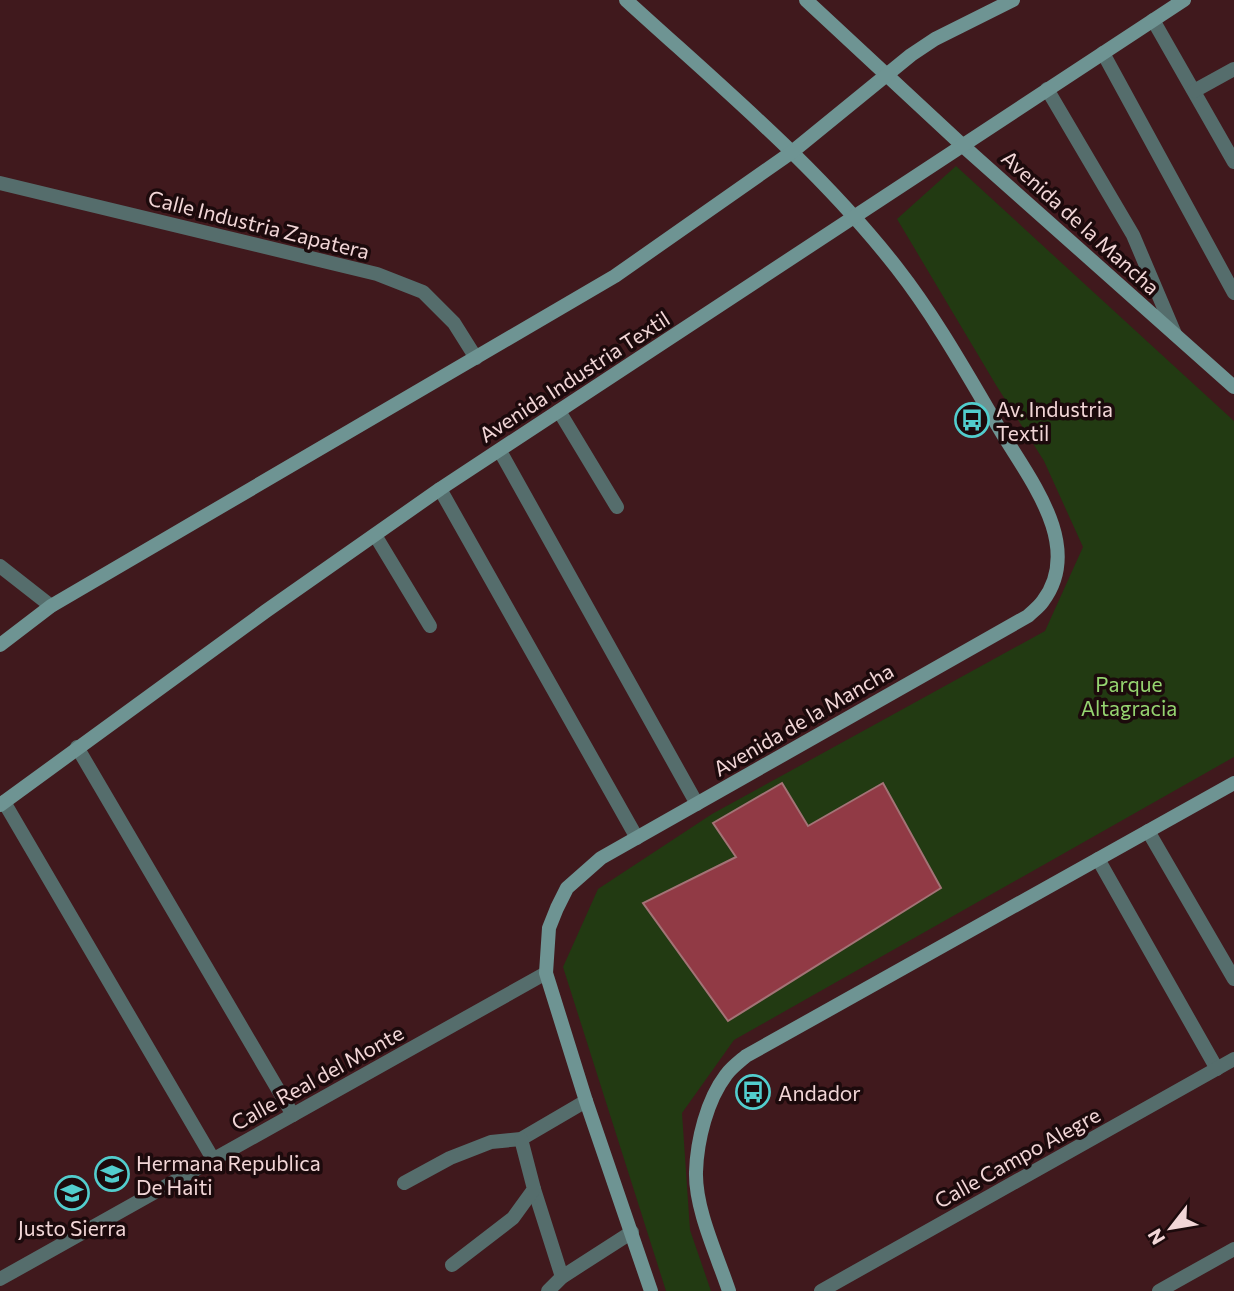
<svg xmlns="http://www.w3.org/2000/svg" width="1234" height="1291" font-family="Commissioner,sans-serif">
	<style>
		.green { fill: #223a12 }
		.building { fill: #913a45; stroke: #a37376; stroke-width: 2 }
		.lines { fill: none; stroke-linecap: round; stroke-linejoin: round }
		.lane { stroke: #556d6c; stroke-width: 14 }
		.street { stroke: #556d6c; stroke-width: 14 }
		.secondary { stroke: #6e9493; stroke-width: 14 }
		.labels { text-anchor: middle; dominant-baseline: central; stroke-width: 7; stroke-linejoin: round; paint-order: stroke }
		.street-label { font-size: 21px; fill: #f2d6d7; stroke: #1c0a0c }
		.poi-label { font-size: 21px; fill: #f2d6d7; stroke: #1c0a0c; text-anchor: start }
		.park-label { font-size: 21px; fill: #95d470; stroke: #1c0a0c }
	</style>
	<rect width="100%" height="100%" fill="#40191d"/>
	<path class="green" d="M956 166 1234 421V757L734 1040 682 1113 690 1230 711 1291H666L563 967 598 889 712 814 1045 631 1083 547 1044 461 996 385 897 219Z"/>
	<path class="building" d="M782 783 808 826 883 783 941 888 728 1021 643 903 736 857 713 823Z"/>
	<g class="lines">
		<g class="lane">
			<path d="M1103 53 1234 293"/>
			<path d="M1047 89 1133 235 1175 334"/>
			<path d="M0 183 377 274 423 292 454 323 476 358"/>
			<path d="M559 411 617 507"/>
			<path d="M375 535 430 626"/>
		</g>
		<g class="street">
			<path d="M1153 20 1234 162"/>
			<path d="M1194 91 1234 69"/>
			<path d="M500 451 697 804"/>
			<path d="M440 489 637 838"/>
			<path d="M0 566 51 606"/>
			<path d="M77 747 293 1115"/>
			<path d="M4 802 213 1159"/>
			<path d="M1148 831 1234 979"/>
			<path d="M1098 859 1217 1069"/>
			<path d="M404 1183 450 1158 491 1142 521 1139 586 1101"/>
			<path d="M534 1189 562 1277"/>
			<path d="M452 1265 513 1218 534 1189 521 1139"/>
			<path d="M0 1279 546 973"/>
			<path d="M548 1291 562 1277 632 1232"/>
			<path d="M821 1291 1234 1059"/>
			<path d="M1159 1291 1234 1249"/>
		</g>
		<g class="secondary">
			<path d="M626 0C719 85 819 168 897 268 936 318 967 374 999 428 1027 476 1085 545 1043 601 1039 607 1033 611 1028 616L601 858 567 888 557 908 549 928 546 973 586 1101 651 1291"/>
			<path d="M806 0 962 145 1234 387"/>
			<path d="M0 645 51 606 615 276 792 152 911 55 935 39 1013 0"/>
			<path d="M0 805 266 611 440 489 1184 0"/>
			<path d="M729 1291C717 1255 695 1209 696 1172 697 1140 707 1100 726 1075 731 1068 739 1062 746 1056L1234 783"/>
		</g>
	</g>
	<defs>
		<g id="bus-ring" transform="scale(1.75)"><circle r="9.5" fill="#1c0a0c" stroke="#52cdcd" stroke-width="1.5"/><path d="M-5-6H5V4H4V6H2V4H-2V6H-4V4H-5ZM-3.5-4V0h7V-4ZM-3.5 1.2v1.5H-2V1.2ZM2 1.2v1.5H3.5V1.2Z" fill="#52cdcd"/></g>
		<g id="school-ring" transform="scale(1.75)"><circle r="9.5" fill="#1c0a0c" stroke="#52cdcd" stroke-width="1.5"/><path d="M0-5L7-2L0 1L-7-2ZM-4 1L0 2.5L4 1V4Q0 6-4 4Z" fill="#52cdcd"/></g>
	</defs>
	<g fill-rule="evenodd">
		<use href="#bus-ring" x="972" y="420"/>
		<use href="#bus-ring" x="753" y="1092"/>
		<use href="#school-ring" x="112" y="1174"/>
		<use href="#school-ring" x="72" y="1193"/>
	</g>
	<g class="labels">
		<g class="street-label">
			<text transform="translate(1081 222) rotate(42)">Avenida de la Mancha</text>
			<text transform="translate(259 224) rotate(14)">Calle Industria Zapatera</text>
			<text transform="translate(574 376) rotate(-33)">Avenida Industria Textil</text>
			<text transform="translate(803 719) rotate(-30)">Avenida de la Mancha</text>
			<text transform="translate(317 1077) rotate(-29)">Calle Real del Monte</text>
			<text transform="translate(1017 1157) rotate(-29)">Calle Campo Alegre</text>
		</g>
		<g class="poi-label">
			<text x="996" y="408">Av. Industria<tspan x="996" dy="24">Textil</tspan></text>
			<text x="778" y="1092">Andador</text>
			<text x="136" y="1162">Hermana Republica<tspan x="136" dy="24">De Haiti</tspan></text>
			<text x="72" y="1227" text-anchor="middle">Justo Sierra</text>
		</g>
		<g class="park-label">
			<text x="1129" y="683">Parque<tspan x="1129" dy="24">Altagracia</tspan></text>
		</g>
	</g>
	<g transform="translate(1171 1228) rotate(239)" stroke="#1c0a0c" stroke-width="5" paint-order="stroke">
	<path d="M0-5L12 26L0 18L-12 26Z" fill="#f2d6d7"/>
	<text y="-10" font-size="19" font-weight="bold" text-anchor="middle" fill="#f2d6d7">N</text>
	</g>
</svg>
